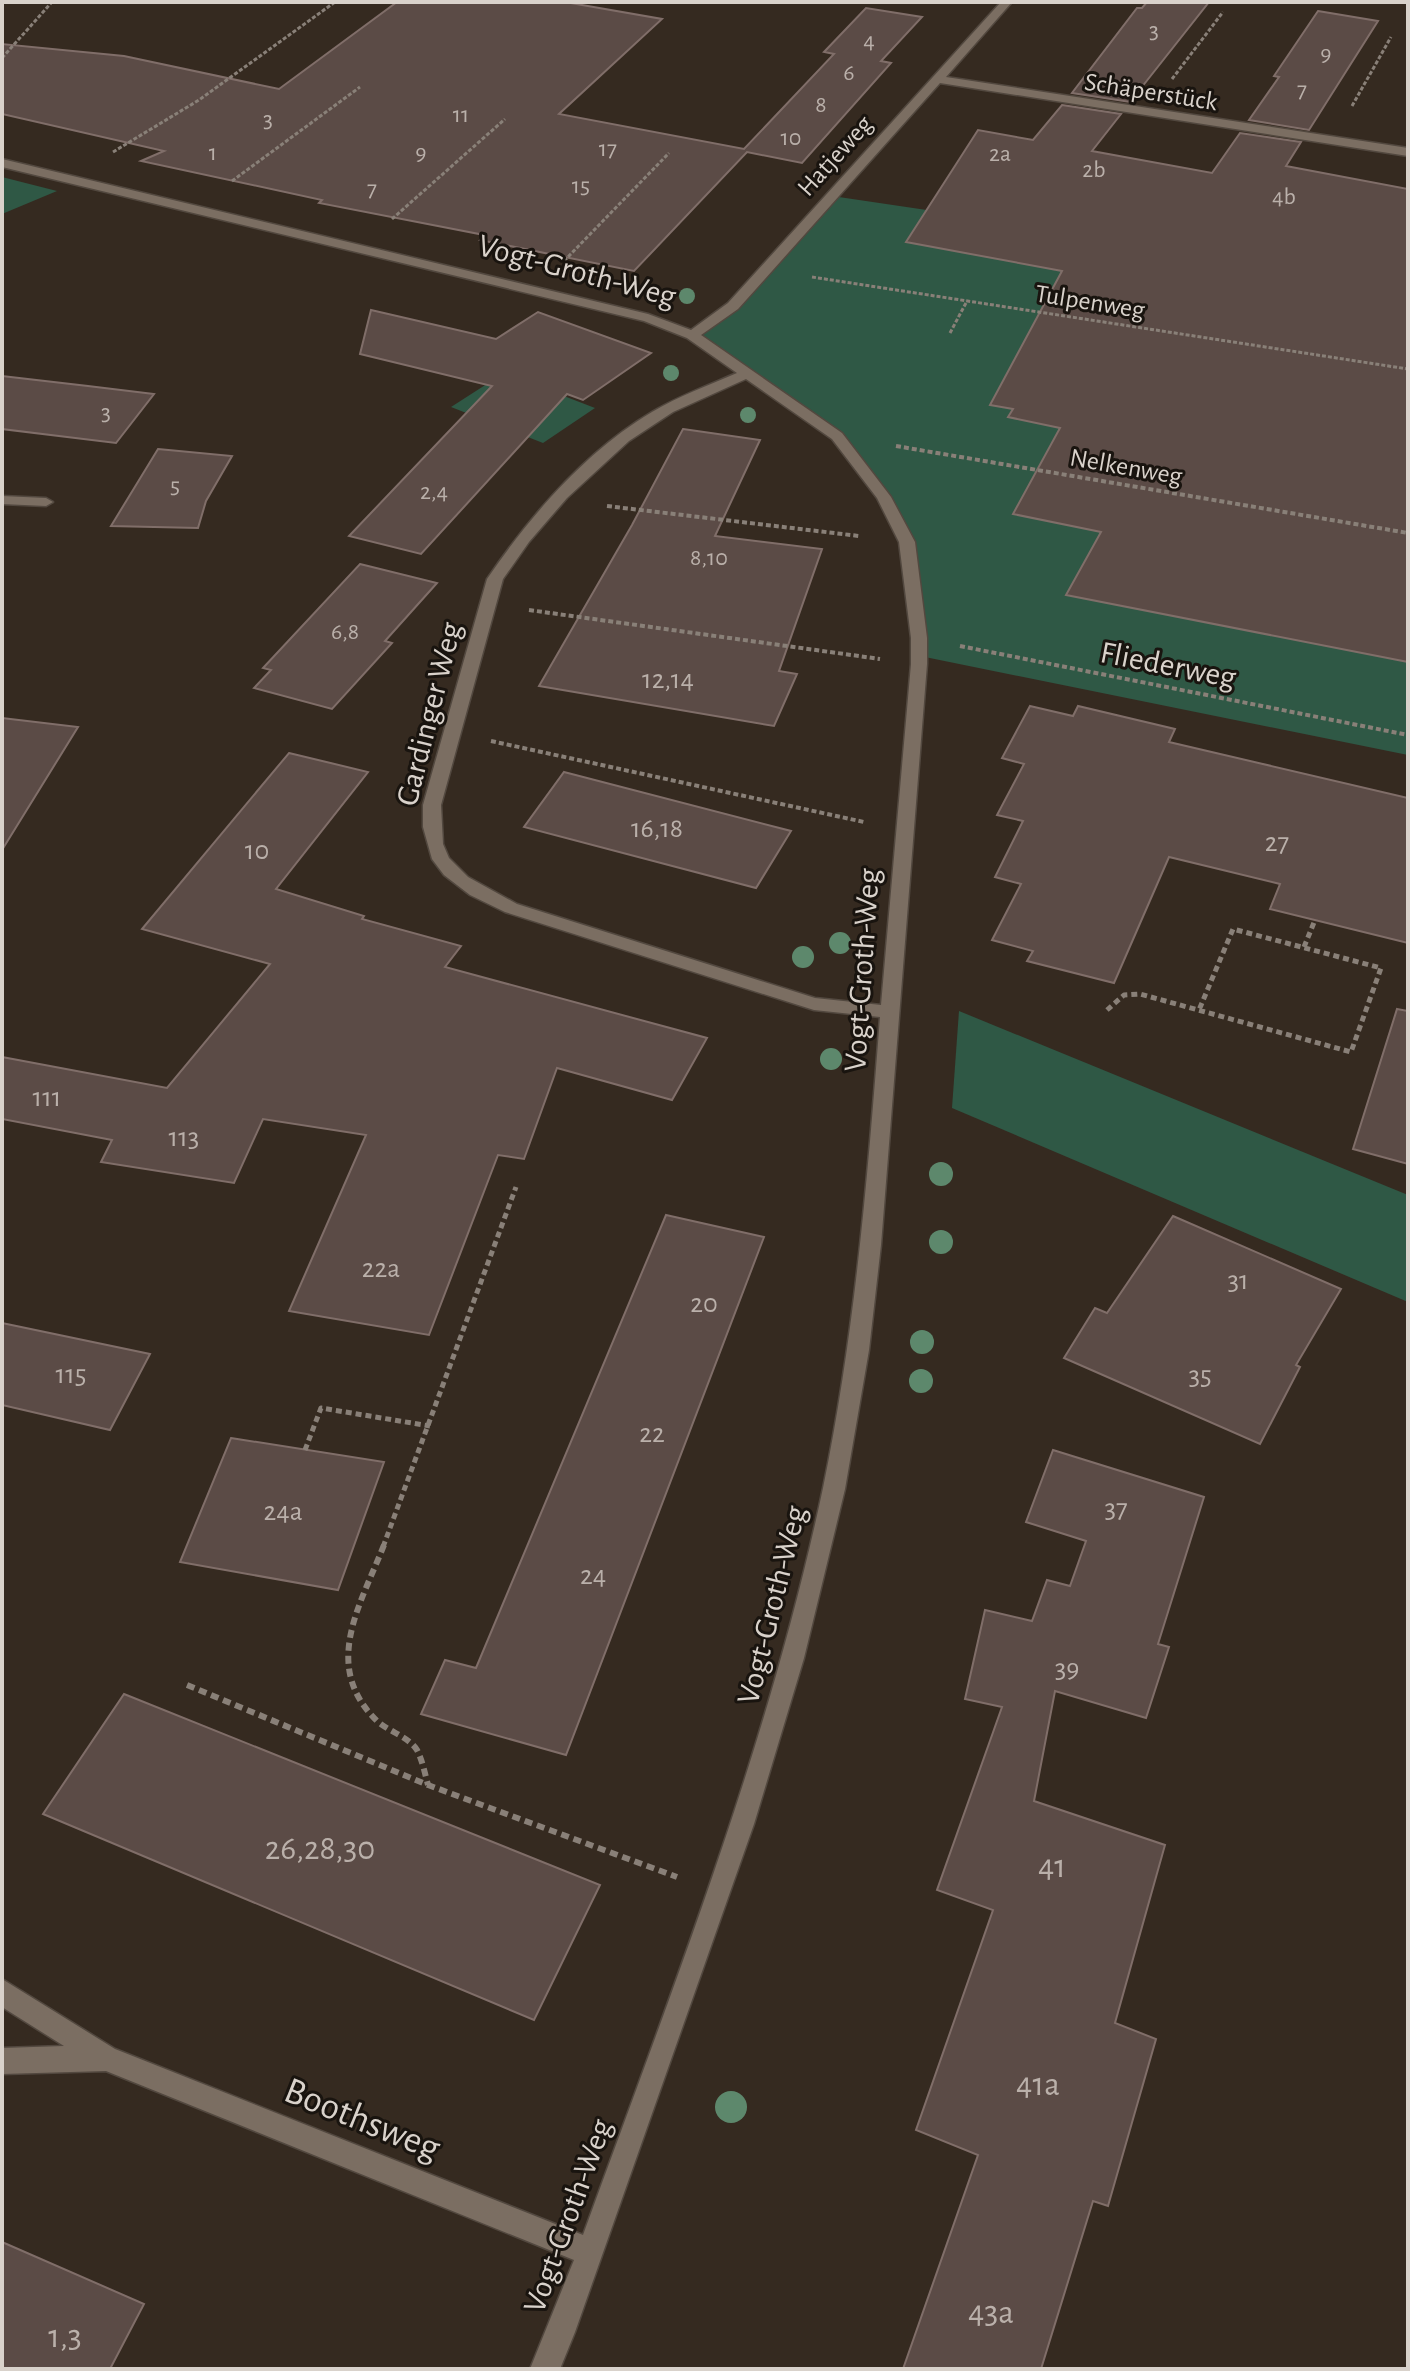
<svg xmlns="http://www.w3.org/2000/svg" width="1410" height="2371" font-family="'Alegreya Sans',sans-serif">
	<style>
		.green { fill: #2f5845 }
		.building { fill: #5b4b46; stroke: #806e69; stroke-width: 2 }
		.lines { fill: none; stroke-linecap: round; stroke-linejoin: round }
		.street-casing { stroke: #52483f; stroke-width: 3 }
		.path-far3 { stroke: #898078; stroke-width: 3; stroke-dasharray: 4 2; stroke-linecap: butt }
		.path-far2 { stroke: #898078; stroke-width: 4; stroke-dasharray: 5 3; stroke-linecap: butt }
		.path-far1 { stroke: #898078; stroke-width: 5; stroke-dasharray: 6 4; stroke-linecap: butt }
		.path { stroke: #898078; stroke-width: 6; stroke-dasharray: 8 5; stroke-linecap: butt }
		.street { fill: #7b6e62; fill-rule: evenodd }
		.tree { fill: #5d886c }
		.labels { text-anchor: middle; dominant-baseline: central; stroke-width: 6; stroke-linejoin: round; paint-order: stroke }
		.far-number-label { font-size: 24px; fill: #bab0aa }
		.far-street-label { font-size: 26px; fill: #d9d2cb; stroke: #19140f }
		.number-label { font-size: 28px; fill: #bab0aa }
		.street-label { font-size: 32px; fill: #d9d2cb; stroke: #19140f }
		.near-number-label { font-size: 34px; fill: #bab0aa }
		.near-street-label { font-size: 38px; fill: #d9d2cb; stroke: #19140f }
	</style>
	<rect width="100%" height="100%" fill="#352a20"/>
	<g class="green">
		<path d="M2 177 57 191 2 214Z"/>
		<path d="M832 196 1163 245 1408 276V755L920 656 906 540 837 436 692 335 733 306Z"/>
		<path d="M504 373 595 408 543 443 451 407Z"/>
		<path d="M959 1011 1408 1195V1302L952 1108Z"/>
	</g>
	<g class="building">
		<path d="M397 2H565L662 19 559 114 744 149 834 54 824 52 866 8 922 17 881 61 891 63 802 163 747 152 634 271 480 240 484 235 319 203 322 200 141 161 164 151 2 114V44L124 56 279 89Z"/>
		<path d="M1147 2H1209L1130 102 1072 93 1137 8H1142Z"/>
		<path d="M1318 11 1378 21 1309 130 1249 120 1279 77 1274 76Z"/>
		<path d="M1062 105 1121 114 1092 151 1212 173 1240 133 1301 142 1286 166 1408 189V662L1066 595 1101 532 1013 514 1060 428 1008 417 1013 409 990 405 1062 271 906 242 978 130 1033 140Z"/>
		<path d="M371 310 496 339 538 312 651 353 583 400 567 394 421 554 349 536 492 386 360 354Z"/>
		<path d="M2 376 88 386 154 394 116 443 2 429Z"/>
		<path d="M683 429 760 440 715 536 822 549 779 671 797 674 774 726 539 686 632 525Z"/>
		<path d="M158 449 232 456 206 501 198 528 111 526Z"/>
		<path d="M360 564 437 583 385 641 392 643 332 709 254 688 271 670 263 668Z"/>
		<path d="M1030 706 1073 716 1078 706 1175 729 1169 742 1408 798V943L1270 909 1280 884 1169 857 1114 983 1027 961 1033 951 992 940 1021 884 995 877 1023 821 997 815 1024 764 1002 758Z"/>
		<path d="M2 718 78 727 2 850Z"/>
		<path d="M289 753 368 772 276 889 364 916 362 919 461 946 445 967 707 1038 672 1100 557 1068 524 1159 498 1155 429 1335 289 1311 366 1135 263 1119 234 1183 101 1162 112 1140 2 1119V1057L167 1088 270 964 142 929Z"/>
		<path d="M564 772 791 831 756 888 524 827Z"/>
		<path d="M1397 1009 1408 1011V1164L1353 1149Z"/>
		<path d="M666 1215 764 1237 566 1755 421 1714 445 1660 476 1668Z"/>
		<path d="M1173 1216 1341 1289 1296 1365 1300 1367 1260 1444 1064 1358 1095 1308 1107 1313Z"/>
		<path d="M2 1323 150 1354 110 1430 2 1405Z"/>
		<path d="M231 1438 384 1462 338 1590 180 1562Z"/>
		<path d="M1053 1450 1204 1497 1158 1644 1169 1647 1146 1718 1055 1691 1034 1801 1165 1845 1115 2023 1156 2039 1108 2206 1093 2201 1041 2369H903L978 2155 916 2130 993 1910 937 1890 1002 1707 965 1699 985 1610 1032 1621 1047 1580 1070 1586 1086 1541 1026 1522Z"/>
		<path d="M124 1694 600 1885 534 2020 43 1814Z"/>
		<path d="M2 2242 144 2304 110 2369H2Z"/>
	</g>
	<g class="lines">
		<g class="street-casing">
			<g id="street">
				<path d="M1001 2H1012L946 77 1408 148V156L940 83 738 309 701 335 842 433 891 497 915 542 927 638V664L881 1245 869 1350 845 1489 804 1658 754 1824 575 2332 560 2369H530L574 2260 106 2071 2 2074V2048L64 2046 2 2007V1979L115 2049 583 2235C672 1990 769 1744 823 1488 855 1333 868 1175 880 1017L814 1010 505 912 470 895 444 875 432 859 423 827V805L487 579C530 516 586 451 652 412 679 396 709 385 737 373L687 338 644 321 2 167V159L648 314 691 330 728 303ZM746 379 832 439 877 498 899 542 911 638V664L881 1005 815 998 517 904 468 877 449 858 443 844 441 805 503 579 529 542 567 498 629 441 673 412Z"/>
				<path d="M2 496 46 498 53 502 46 506 2 504Z"/>
			</g>
		</g>
		<g class="path-far3">
			<path d="M2 58 52 2"/>
			<path d="M1172 79 1223 12"/>
			<path d="M1352 106 1391 37"/>
			<path d="M113 152 199 100 335 2"/>
			<path d="M232 181 360 87"/>
			<path d="M392 219 505 119"/>
			<path d="M564 261 669 153"/>
			<path d="M812 277 1408 369"/>
			<path d="M950 333 967 301"/>
		</g>
		<g class="path-far2">
			<path d="M896 446 1408 533"/>
			<path d="M607 506 859 536"/>
			<path d="M529 610 880 659"/>
			<path d="M960 646 1408 735"/>
			<path d="M491 741 864 822"/>
		</g>
		<g class="path-far1">
			<path d="M1304 947 1315 920"/>
			<path d="M1107 1010 1124 995 1140 994 1351 1052 1381 968 1233 929 1199 1010"/>
			<path d="M305 1450 321 1408 430 1426"/>
			<path d="M383 1547 516 1187"/>
		</g>
		<g class="path">
			<path d="M384 1545C360 1606 321 1666 377 1721 388 1731 409 1737 417 1750 422 1759 425 1774 428 1785"/>
			<path d="M187 1685 428 1785 677 1877"/>
		</g>
		<use href="#street" class="street"/>
	</g>
	<g class="tree">
		<circle cx="687" cy="296" r="8"/>
		<circle cx="671" cy="373" r="8"/>
		<circle cx="748" cy="415" r="8"/>
		<circle cx="840" cy="943" r="11"/>
		<circle cx="803" cy="957" r="11"/>
		<circle cx="831" cy="1059" r="11"/>
		<circle cx="941" cy="1174" r="12"/>
		<circle cx="941" cy="1242" r="12"/>
		<circle cx="922" cy="1342" r="12"/>
		<circle cx="921" cy="1381" r="12"/>
		<circle cx="731" cy="2107" r="16"/>
	</g>
	<g class="labels">
		<g class="far-number-label">
			<text x="1154" y="31">3</text>
			<text x="869" y="41">4</text>
			<text x="1326" y="54">9</text>
			<text x="849" y="73">6</text>
			<text x="1302" y="90">7</text>
			<text x="821" y="105">8</text>
			<text x="461" y="115">11</text>
			<text x="268" y="120">3</text>
			<text x="791" y="138">10</text>
			<text x="608" y="149">17</text>
			<text x="213" y="153">1</text>
			<text x="421" y="153">9</text>
			<text x="1000" y="154">2a</text>
			<text x="1094" y="170">2b</text>
			<text x="581" y="186">15</text>
			<text x="372" y="189">7</text>
			<text x="1284" y="197">4b</text>
			<text x="106" y="413">3</text>
			<text x="175" y="486">5</text>
			<text x="434" y="492">2,4</text>
			<text x="709" y="558">8,10</text>
			<text x="345" y="632">6,8</text>
		</g>
		<g class="far-street-label">
			<text transform="translate(1151 92) rotate(9)">Schäperstück</text>
			<text transform="translate(835 156) rotate(-48)">Hatjeweg</text>
			<text transform="translate(1090 302) rotate(9)">Tulpenweg</text>
			<text transform="translate(1126 467) rotate(10)">Nelkenweg</text>
		</g>
		<g class="number-label">
			<text x="668" y="680">12,14</text>
			<text x="657" y="829">16,18</text>
			<text x="1277" y="843">27</text>
			<text x="257" y="851">10</text>
			<text x="47" y="1098">111</text>
			<text x="184" y="1138">113</text>
			<text x="381" y="1269">22a</text>
			<text x="1238" y="1281">31</text>
			<text x="704" y="1304">20</text>
			<text x="71" y="1375">115</text>
			<text x="1200" y="1376">35</text>
			<text x="652" y="1434">22</text>
			<text x="1116" y="1509">37</text>
			<text x="283" y="1512">24a</text>
			<text x="593" y="1576">24</text>
			<text x="1067" y="1669">39</text>
		</g>
		<g class="street-label">
			<text transform="translate(577 271) rotate(15)">Vogt-Groth-Weg</text>
			<text transform="translate(1168 665) rotate(11)">Fliederweg</text>
			<text transform="translate(429 714) rotate(-76)">Gardinger Weg</text>
			<text transform="translate(862 970) rotate(-86)">Vogt-Groth-Weg</text>
			<text transform="translate(772 1605) rotate(-76)">Vogt-Groth-Weg</text>
			<text transform="translate(568 2216) rotate(-70)">Vogt-Groth-Weg</text>
		</g>
		<g class="near-number-label">
			<text x="320" y="1849">26,28,30</text>
			<text x="1052" y="1867">41</text>
			<text x="1038" y="2085">41a</text>
			<text x="991" y="2313">43a</text>
			<text x="65" y="2337">1,3</text>
		</g>
		<g class="near-street-label">
			<text transform="translate(362 2120) rotate(22)">Boothsweg</text>
		</g>
	</g>
	<rect width="1410" height="2371" fill="none" stroke="#d9d2cb" stroke-width="8"/>
</svg>
